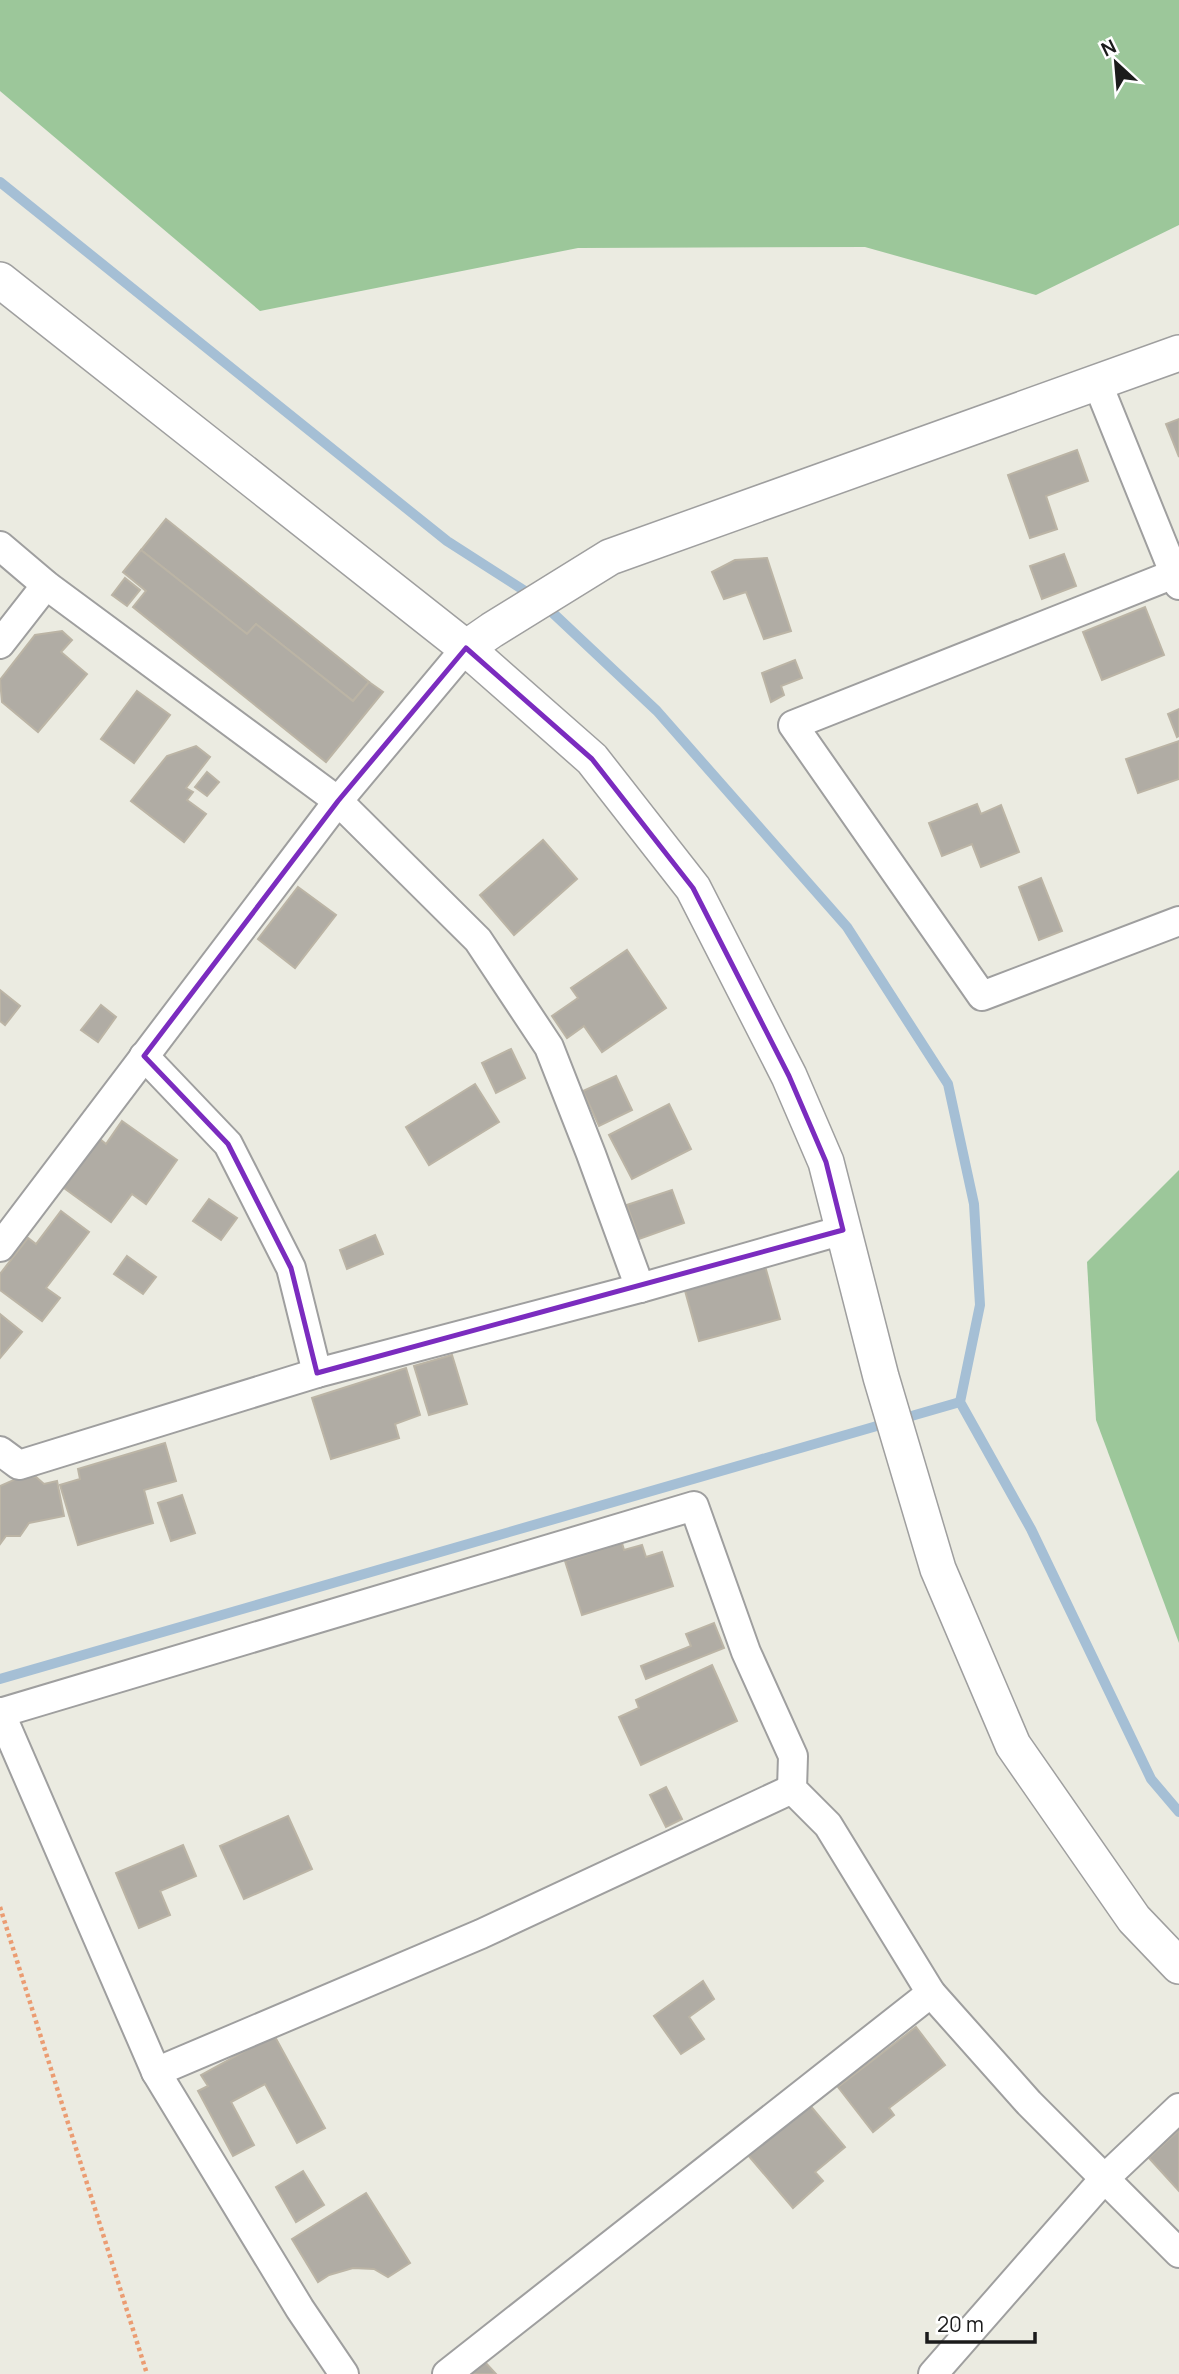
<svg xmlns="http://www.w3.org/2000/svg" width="1179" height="2374" font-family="Manrope,sans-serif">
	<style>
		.forest { fill: #9cc79a }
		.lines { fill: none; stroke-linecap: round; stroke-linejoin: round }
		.stream { stroke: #a5bfd5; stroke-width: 10 }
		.building { fill: #b0aca4; stroke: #bbb4a5; stroke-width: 2 }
		.minor-casing { stroke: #9f9f9f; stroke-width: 32 }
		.tertiary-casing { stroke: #9f9f9f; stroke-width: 38 }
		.path { stroke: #eb9c72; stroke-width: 4.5; stroke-dasharray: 3.5 3.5; stroke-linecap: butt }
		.minor { stroke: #fff; stroke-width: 28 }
		.tertiary { stroke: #fff; stroke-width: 35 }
		.marked { fill: none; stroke: #7b2cbf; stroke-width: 5; stroke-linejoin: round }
	</style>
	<rect width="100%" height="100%" fill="#ebebe1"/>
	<g class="forest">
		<path d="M0 0H1179V225L1036 295 865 247 578 248 260 311 0 91Z"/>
		<path d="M1179 1170V1643L1096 1420 1087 1262Z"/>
	</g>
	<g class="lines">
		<g class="stream">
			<path d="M0 182 447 541 539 600 657 711 847 927 948 1084 974 1204 980 1305 960 1402 1031 1529 1151 1779 1179 1812"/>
			<path d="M0 1679 960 1402"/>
		</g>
	</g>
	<g class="building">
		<path d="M1179 419V457L1166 424Z"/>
		<path d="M1077 450 1088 481 1046 496 1057 529 1030 538 1008 475Z"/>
		<path d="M166 519 369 682 353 701 256 624 247 634 141 550Z"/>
		<path d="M141 550 247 634 256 624 353 701 369 682 383 692 326 762 133 607 146 591 123 572Z"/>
		<path d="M1064 554 1076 586 1042 599 1030 566Z"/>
		<path d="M767 558 791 631 764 639 746 592 724 599 712 572 735 560Z"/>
		<path d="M125 578 140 590 127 606 112 595Z"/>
		<path d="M1145 607 1164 655 1102 680 1083 632Z"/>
		<path d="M62 631 72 640 61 652 87 674 38 732 2 702 0 680 35 635Z"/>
		<path d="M795 660 802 678 781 686 784 695 771 702 762 673Z"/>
		<path d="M137 691 170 715 134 763 101 739Z"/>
		<path d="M1179 709V736L1177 737 1168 714Z"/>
		<path d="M1179 741V779L1138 793 1126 759Z"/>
		<path d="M196 746 210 757 186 788 193 792 187 800 206 814 184 842 131 801 167 756Z"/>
		<path d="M207 772 219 782 207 796 195 787Z"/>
		<path d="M977 804 981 814 1001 805 1019 852 981 867 972 844 942 856 929 823Z"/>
		<path d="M543 840 577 879 514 935 480 895Z"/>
		<path d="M1041 878 1062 931 1039 940 1019 887Z"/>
		<path d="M298 887 336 915 295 968 258 939Z"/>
		<path d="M627 950 666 1008 602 1052 584 1026 567 1038 552 1016 578 998 571 988Z"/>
		<path d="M0 990 20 1006 5 1025 0 1021Z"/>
		<path d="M101 1005 116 1017 98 1042 81 1030Z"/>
		<path d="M511 1049 525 1078 496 1093 482 1063Z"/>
		<path d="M616 1076 632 1110 599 1126 583 1091Z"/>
		<path d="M475 1084 499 1122 429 1165 406 1127Z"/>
		<path d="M669 1104 691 1149 632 1179 609 1135Z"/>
		<path d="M122 1121 177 1160 146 1204 132 1194 111 1222 64 1188 82 1163 78 1160 95 1135 106 1144Z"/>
		<path d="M672 1190 684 1223 639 1239 627 1205Z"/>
		<path d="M209 1199 237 1218 221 1240 193 1221Z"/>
		<path d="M61 1211 89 1232 46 1288 60 1298 42 1321 0 1290V1274L28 1238 36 1244Z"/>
		<path d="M375 1235 383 1254 347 1269 340 1250Z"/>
		<path d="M127 1256 156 1277 143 1294 114 1274Z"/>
		<path d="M763 1259 780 1319 699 1341 682 1280Z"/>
		<path d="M0 1314 22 1332 0 1358Z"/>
		<path d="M452 1355 467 1404 429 1415 414 1366Z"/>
		<path d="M406 1368 420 1415 395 1424 399 1438 331 1459 312 1398Z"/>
		<path d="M165 1443 176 1481 144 1490 153 1523 78 1545 60 1485 80 1479 78 1469Z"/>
		<path d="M25 1475 36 1477 44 1484 57 1481 64 1516 29 1523 20 1536H6L0 1544V1486Z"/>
		<path d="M182 1495 195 1533 171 1541 158 1503Z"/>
		<path d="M622 1543 624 1550 642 1545 646 1557 662 1552 673 1586 582 1615 565 1561Z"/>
		<path d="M714 1623 724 1648 646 1679 641 1666 691 1646 686 1634Z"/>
		<path d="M712 1665 737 1721 641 1765 619 1717 639 1708 636 1700Z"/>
		<path d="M666 1787 682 1819 666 1827 650 1795Z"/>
		<path d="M288 1816 312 1869 244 1899 220 1846Z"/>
		<path d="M183 1845 196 1876 160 1891 170 1915 139 1928 116 1873Z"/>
		<path d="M703 1981 714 1999 689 2017 704 2039 681 2054 654 2016Z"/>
		<path d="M916 2027 945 2065 889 2108 894 2115 873 2132 838 2087Z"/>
		<path d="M274 2035 325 2128 297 2143 265 2084 231 2102 254 2145 233 2156 198 2091 208 2086 201 2075Z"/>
		<path d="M808 2103 845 2147 815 2172 823 2181 793 2208 748 2155Z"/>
		<path d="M1179 2130V2191L1149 2158Z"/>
		<path d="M303 2171 324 2205 296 2222 276 2187Z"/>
		<path d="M366 2193 410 2263 388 2277 374 2269 353 2268 329 2275 318 2282 292 2239Z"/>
		<path d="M483 2360 496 2374H468Z"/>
	</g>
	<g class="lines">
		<g class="minor-casing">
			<g id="minor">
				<path d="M1097 382 1179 585"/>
				<path d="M0 546 46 585 338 801 466 648"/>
				<path d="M1179 572 793 725 982 996 1179 921"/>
				<path d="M0 644 46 585"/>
				<path d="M144 1056 228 1144 291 1268 317 1373"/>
				<path d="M0 1247 338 801 478 940 549 1047 591 1154 640 1288 317 1373 19 1465 0 1451"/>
				<path d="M640 1288 843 1230"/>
				<path d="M0 1712 156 2072 300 2309 344 2374"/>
				<path d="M0 1713 694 1506 746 1652 793 1756 792 1789 828 1825 931 1993 1029 2103 1179 2253"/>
				<path d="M156 2072 481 1934 792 1789"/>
				<path d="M447 2374 931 1993"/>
				<path d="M933 2374 1104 2179 1179 2108"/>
			</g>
		</g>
		<g class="tertiary-casing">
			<g id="tertiary">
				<path d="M0 280 466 648 592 759 693 888 789 1076 826 1162 881 1377 938 1569 1013 1745 1134 1919 1179 1966"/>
				<path d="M466 648 492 630 610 557 1179 353"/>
			</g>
		</g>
		<path class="path" d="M0 1907 147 2374"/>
		<use href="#minor" class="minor"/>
		<use href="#tertiary" class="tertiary"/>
	</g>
	<path class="marked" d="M466 648 592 759 693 888 789 1076 826 1162 843 1230 317 1373 291 1268 228 1144 144 1056 338 801Z"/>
	<g transform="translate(1116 63) rotate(334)" stroke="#ffffff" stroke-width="5" paint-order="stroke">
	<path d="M0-5L12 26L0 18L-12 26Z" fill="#1b1b1b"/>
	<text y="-10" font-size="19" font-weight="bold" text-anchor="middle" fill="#1b1b1b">N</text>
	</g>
	<path d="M927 2332v10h108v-10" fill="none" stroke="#1b1b1b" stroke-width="3.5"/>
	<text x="937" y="2332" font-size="21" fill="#1b1b1b" stroke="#ffffff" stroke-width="5" paint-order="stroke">20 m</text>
</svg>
